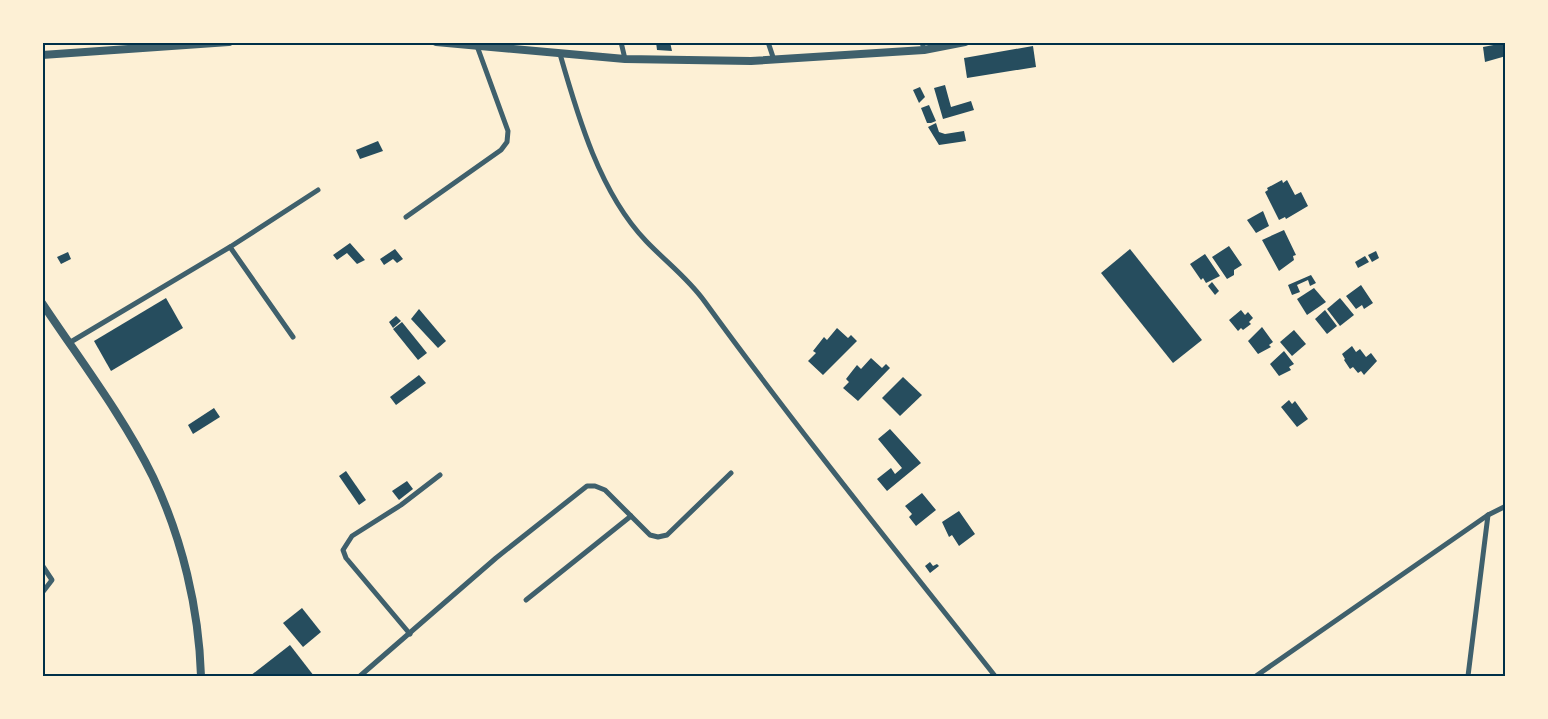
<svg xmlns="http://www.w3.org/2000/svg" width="1548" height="719" font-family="Figtree,sans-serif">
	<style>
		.building { fill: #264d5e }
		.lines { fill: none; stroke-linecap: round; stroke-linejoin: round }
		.minor { stroke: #3f606c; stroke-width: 5 }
		.tertiary { stroke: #3f606c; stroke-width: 8 }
		.neatline { fill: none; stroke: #003049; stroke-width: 2 }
	</style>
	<rect width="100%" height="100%" fill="#fdf0d5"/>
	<g class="building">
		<path d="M656 42H670L672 51 657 50Z"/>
		<path d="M1504 43 1506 56 1485 62 1483 47Z"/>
		<path d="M1033 46 1036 67 967 78 964 58Z"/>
		<path d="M945 85 951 107 971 101 974 110 943 119 934 88Z"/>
		<path d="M920 87 925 97 919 103 913 90Z"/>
		<path d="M929 105 936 121 931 123H927L921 108Z"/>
		<path d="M936 123 939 132 945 134 964 131 966 141 939 145 928 127Z"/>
		<path d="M378 141 383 151 360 159 356 150Z"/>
		<path d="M1282 180 1283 183 1287 180 1295 195 1301 192 1308 206 1286 219 1285 217 1279 220 1265 192 1268 190 1267 188Z"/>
		<path d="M1263 211 1269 226 1256 233 1247 220Z"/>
		<path d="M1284 230 1296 255 1293 256 1294 260 1279 271 1262 240Z"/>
		<path d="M350 243 365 260 357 264 347 253 337 260 333 255Z"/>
		<path d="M1229 246 1242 265 1234 270V275L1227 279 1212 257Z"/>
		<path d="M395 249 403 259 397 263 393 259 384 265 380 259Z"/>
		<path d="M1130 249 1202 340 1173 363 1101 273Z"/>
		<path d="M1376 251 1379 258 1372 262 1368 255Z"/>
		<path d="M68 252 71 259 61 264 57 257Z"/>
		<path d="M1205 254 1220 276 1206 283 1203 278 1201 280 1190 264Z"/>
		<path d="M1365 256 1369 262 1358 268 1355 262Z"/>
		<path d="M1311 275 1316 283 1310 286 1308 280 1297 285 1300 292 1292 295 1288 285Z"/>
		<path d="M1212 282 1219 291 1215 295 1208 286Z"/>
		<path d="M1361 285 1373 303 1364 309 1362 305 1356 309 1346 296Z"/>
		<path d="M1314 288 1326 302 1307 315 1297 299Z"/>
		<path d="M166 298 183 328 111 371 94 341Z"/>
		<path d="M1340 298 1354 315 1340 326 1327 309Z"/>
		<path d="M419 309 446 341 438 348 411 319Z"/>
		<path d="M1241 310 1245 315 1248 312 1253 318 1249 322 1251 324 1243 330 1241 328 1238 331 1229 320Z"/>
		<path d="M1325 310 1337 326 1327 334 1315 319Z"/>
		<path d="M396 316 401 321 393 328 389 322Z"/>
		<path d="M402 322 427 353 418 360 393 329Z"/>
		<path d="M1262 327 1273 342 1269 345 1271 347 1258 354 1248 341Z"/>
		<path d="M837 328 848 338 851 335 857 341 823 375 808 361 816 353 813 351 824 337 827 340Z"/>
		<path d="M1294 330 1306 344 1292 356 1280 342Z"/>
		<path d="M1352 346 1356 352 1360 349 1366 357 1371 353 1377 361 1364 375 1361 371 1358 373 1353 367 1350 369 1344 360 1345 359 1342 354Z"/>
		<path d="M1284 351 1294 364 1289 367 1291 370 1279 376 1270 364Z"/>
		<path d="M871 358 882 368 886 364 890 368 858 401 843 388 849 382 846 379 853 370 857 365 861 369Z"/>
		<path d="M419 375 426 383 396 405 390 397Z"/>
		<path d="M903 377 922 395 900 416 882 398Z"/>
		<path d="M1289 400 1292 404 1295 401 1308 419 1297 427 1281 407Z"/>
		<path d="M214 408 220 417 193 434 188 425Z"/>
		<path d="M890 429 921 463 887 491 877 479 891 468 895 474 902 468 878 439Z"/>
		<path d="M346 471 366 500 359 505 339 476Z"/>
		<path d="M407 481 413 489 399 500 392 491Z"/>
		<path d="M922 493 936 510 916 526 909 517 912 514 905 506Z"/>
		<path d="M959 511 975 534 959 546 952 535 949 537 942 522Z"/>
		<path d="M930 562 933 566 937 564 939 566 930 573 925 566Z"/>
		<path d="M302 608 321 632 303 647 283 623Z"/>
		<path d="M290 645 314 676H250Z"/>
	</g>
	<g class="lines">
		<g class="minor">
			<path d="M621 42 625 59"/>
			<path d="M768 42 774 60"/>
			<path d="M922 42 924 50"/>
			<path d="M560 54C578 117 600 193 646 241 666 262 688 278 705 302 798 430 897 552 995 676"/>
			<path d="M406 217 501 150 507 142 508 131 477 46"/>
			<path d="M230 247 293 337"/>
			<path d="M69 343 230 247 318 190"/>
			<path d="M42 565 52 580 42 593"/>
			<path d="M526 600 631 516"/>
			<path d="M410 634 346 558 343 550 352 536 401 505 440 475"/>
			<path d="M360 676 496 558 587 486H595L605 490 650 535 658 537 667 535 731 473"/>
			<path d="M1256 676 1488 515"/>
			<path d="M1468 676 1488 515 1506 506"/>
		</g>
		<g class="tertiary">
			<path d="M436 42 625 59 751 61 924 50 965 42"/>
			<path d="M42 55 229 42"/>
			<path d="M42 303C80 360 123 416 153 477 182 538 199 609 201 676"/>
		</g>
	</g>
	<rect width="1548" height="719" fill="none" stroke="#fdf0d5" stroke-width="88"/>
	<rect x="44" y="44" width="1460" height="631" class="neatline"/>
</svg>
